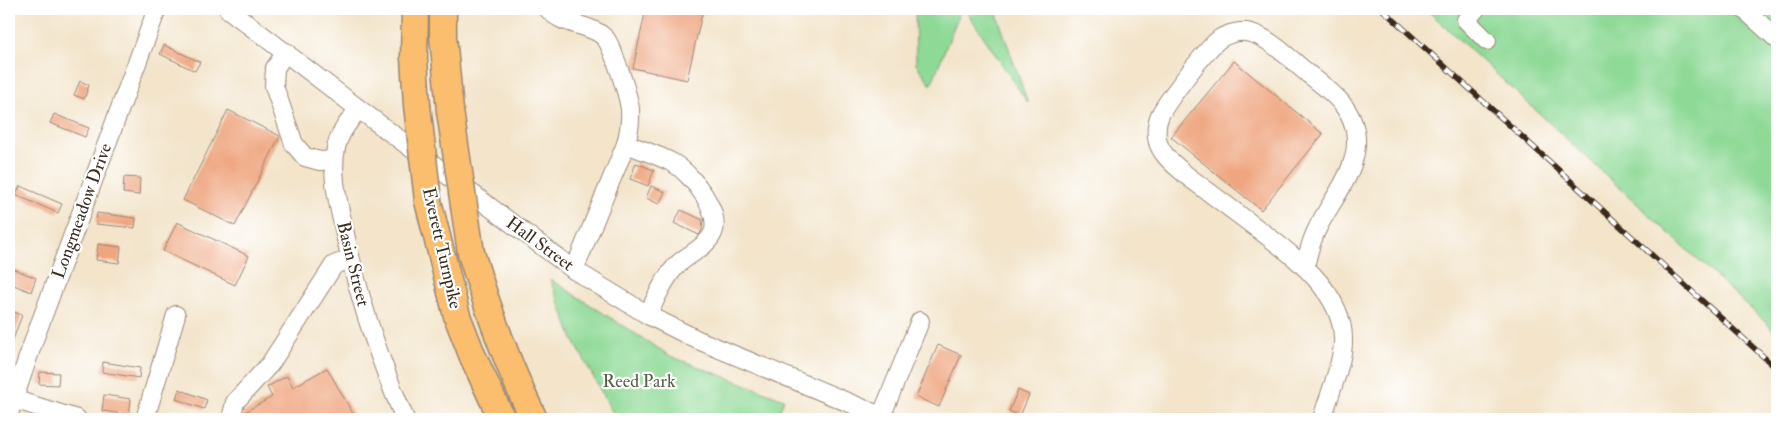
<svg xmlns="http://www.w3.org/2000/svg" width="1786" height="428" font-family="'IM FELL Double Pica',serif">
	<style>
		.green { fill: #8dd995; stroke: #64825a }
		.building { fill: #efa57f }
		.lines { fill: none; stroke-linecap: round; stroke-linejoin: round }
		.minor-casing { stroke: #978774; stroke-width: 20 }
		.highway-casing { stroke: #978774; stroke-width: 29 }
		.minor { stroke: #fff; stroke-width: 18 }
		.highway { stroke: #fbbd6e; stroke-width: 26 }
		.rail-casing { stroke: #3b2a1e; stroke-width: 5.5 }
		.rail { stroke: #fff; stroke-width: 4; stroke-dasharray: 11; stroke-linecap: butt }
		.highway-bridge-casing { stroke: #978774; stroke-width: 29; stroke-linecap: butt }
		.highway-bridge { stroke: #fbbd6e; stroke-width: 26 }
		.labels { text-anchor: middle; dominant-baseline: central; stroke-width: 4.5; stroke-linejoin: round; paint-order: stroke }
		.street-label { font-size: 18px; fill: #3b2a1e; stroke: #fff }
		.park-label { font-size: 18px; fill: #545f42; stroke: #fff }
	</style>
	<rect width="100%" height="100%" fill="#fff"/>
	<filter id="ink" filterUnits="userSpaceOnUse"><feTurbulence type="fractalNoise" baseFrequency=".02" numOctaves="2"/><feDisplacementMap in="SourceGraphic" scale="10" xChannelSelector="R" yChannelSelector="G"/><feConvolveMatrix kernelMatrix="1 2 1 2 8 2 1 2 1" color-interpolation-filters="sRGB"/></filter>
	<filter id="wash" filterUnits="userSpaceOnUse"><feTurbulence type="fractalNoise" baseFrequency=".0096" numOctaves="4" result="noise"/><feDisplacementMap in="SourceGraphic" scale="20" xChannelSelector="R" yChannelSelector="G"/><feGaussianBlur stdDeviation="1.12" result="paint"/><feColorMatrix in="noise" values="0 0 0 0 0 0 0 0 0 0 0 0 0 0 0 0 0 1.4 0 .05"/><feComposite in="paint" operator="in"/></filter>
	<g filter="url(#wash)">
		<rect width="100%" height="100%" fill="#f3e4ca"/>
		<g class="green">
			<path d="M915 9H961L931 85 916 64Z"/>
			<path d="M965 9H995L1028 103Z"/>
			<path d="M1426 9H1777V333Z"/>
			<path d="M550 279 670 356 784 399 777 419H616L573 339Z"/>
		</g>
		<g id="blocks">
			<g class="building">
				<path d="M646 9H703L687 80 633 68Z"/>
				<path d="M164 45 200 62 195 71 160 54Z"/>
				<path d="M1234 61 1323 134 1261 210 1171 137Z"/>
				<path d="M80 81 89 85 84 99 74 95Z"/>
				<path d="M228 110 280 136 235 226 183 200Z"/>
				<path d="M54 114 89 128 85 137 50 123Z"/>
				<path d="M636 163 654 170 648 186 630 179Z"/>
				<path d="M124 177 140 178 139 195 123 193Z"/>
				<path d="M20 186 62 204 58 213 16 195Z"/>
				<path d="M651 186 665 192 659 204 646 198Z"/>
				<path d="M681 210 703 220 702 230 699 235 674 223Z"/>
				<path d="M97 213 136 218 135 228 96 224Z"/>
				<path d="M177 222 249 256 235 285 163 251Z"/>
				<path d="M98 244 121 247 119 263 96 260Z"/>
				<path d="M9 267 36 278 31 292 9 283Z"/>
				<path d="M9 310 22 315 10 348H9Z"/>
				<path d="M938 345 961 355 939 407 916 397Z"/>
				<path d="M103 362 140 368 139 378 102 372Z"/>
				<path d="M327 368 356 419H242L243 413 272 397 267 387 287 376 293 387Z"/>
				<path d="M40 372 59 373 58 385 39 384Z"/>
				<path d="M179 389 207 400 204 409 176 399Z"/>
				<path d="M1018 390 1029 395 1020 416 1009 411Z"/>
				<path d="M104 395 131 399 129 415 102 411Z"/>
			</g>
		</g>
	</g>
	<g filter="url(#ink)">
		<use href="#blocks" fill-opacity="0" stroke="#978774" stroke-width="1"/>
		<g class="lines">
			<g class="minor-casing">
				<g id="minor">
					<path d="M228 9 359 109 574 270 648 315 698 340 888 419"/>
					<path d="M548 9C561 24 581 23 597 32 600 33 604 37 606 39 614 51 628 94 630 109 631 121 629 132 626 144"/>
					<path d="M1476 9 1466 20 1487 41"/>
					<path d="M1744 9 1777 39"/>
					<path d="M286 52 275 68 274 86 294 144 305 157 320 161 334 160"/>
					<path d="M359 109C349 121 339 133 336 148 331 171 337 198 342 220 356 289 377 355 405 419"/>
					<path d="M1305 267C1308 253 1311 240 1318 227 1332 199 1358 171 1356 138 1354 109 1333 93 1311 76 1294 63 1267 34 1246 32 1239 31 1227 34 1221 38 1208 46 1167 101 1160 115 1157 122 1156 130 1157 137 1158 153 1175 165 1186 175 1207 191 1229 207 1250 223 1287 251 1345 290 1343 342 1343 363 1328 398 1322 419"/>
					<path d="M574 270 626 144C642 150 658 155 673 163 691 173 724 214 712 235 705 248 687 255 677 265 664 279 656 298 648 315"/>
					<path d="M13 399 77 419"/>
					<path d="M9 413 35 337 157 9"/>
					<path d="M881 417 920 321"/>
					<path d="M145 419 176 315"/>
					<path d="M231 419 235 402 270 364 334 265 350 259"/>
				</g>
			</g>
			<g class="highway-casing">
				<g id="highway">
					<path d="M415 9 414 58 417 105"/>
					<path d="M443 9V36L450 111"/>
					<path d="M428 201 457 316 473 357 502 419"/>
					<path d="M471 253C488 310 508 366 534 419"/>
				</g>
			</g>
			<use href="#minor" class="minor"/>
			<use href="#highway" class="highway"/>
			<g class="rail-casing">
				<path id="rail" d="M1382 9 1777 369"/>
			</g>
			<use href="#rail" class="rail"/>
			<g class="highway-bridge-casing">
				<g id="highway-bridge">
					<path d="M417 105 428 201"/>
					<path d="M450 111 471 253"/>
				</g>
			</g>
			<use href="#highway-bridge" class="highway-bridge"/>
		</g>
	</g>
	<g class="labels">
		<g class="street-label">
			<text transform="translate(82 211) rotate(-70)">Longmeadow Drive</text>
			<text transform="translate(540 244) rotate(36)">Hall Street</text>
			<text transform="translate(442 248) rotate(77)">Everett Turnpike</text>
			<text transform="translate(353 264) rotate(76)">Basin Street</text>
		</g>
		<g class="park-label">
			<text x="639" y="381">Reed Park</text>
		</g>
	</g>
	<rect width="1786" height="428" fill="none" stroke="#fff" stroke-width="30"/>
</svg>
